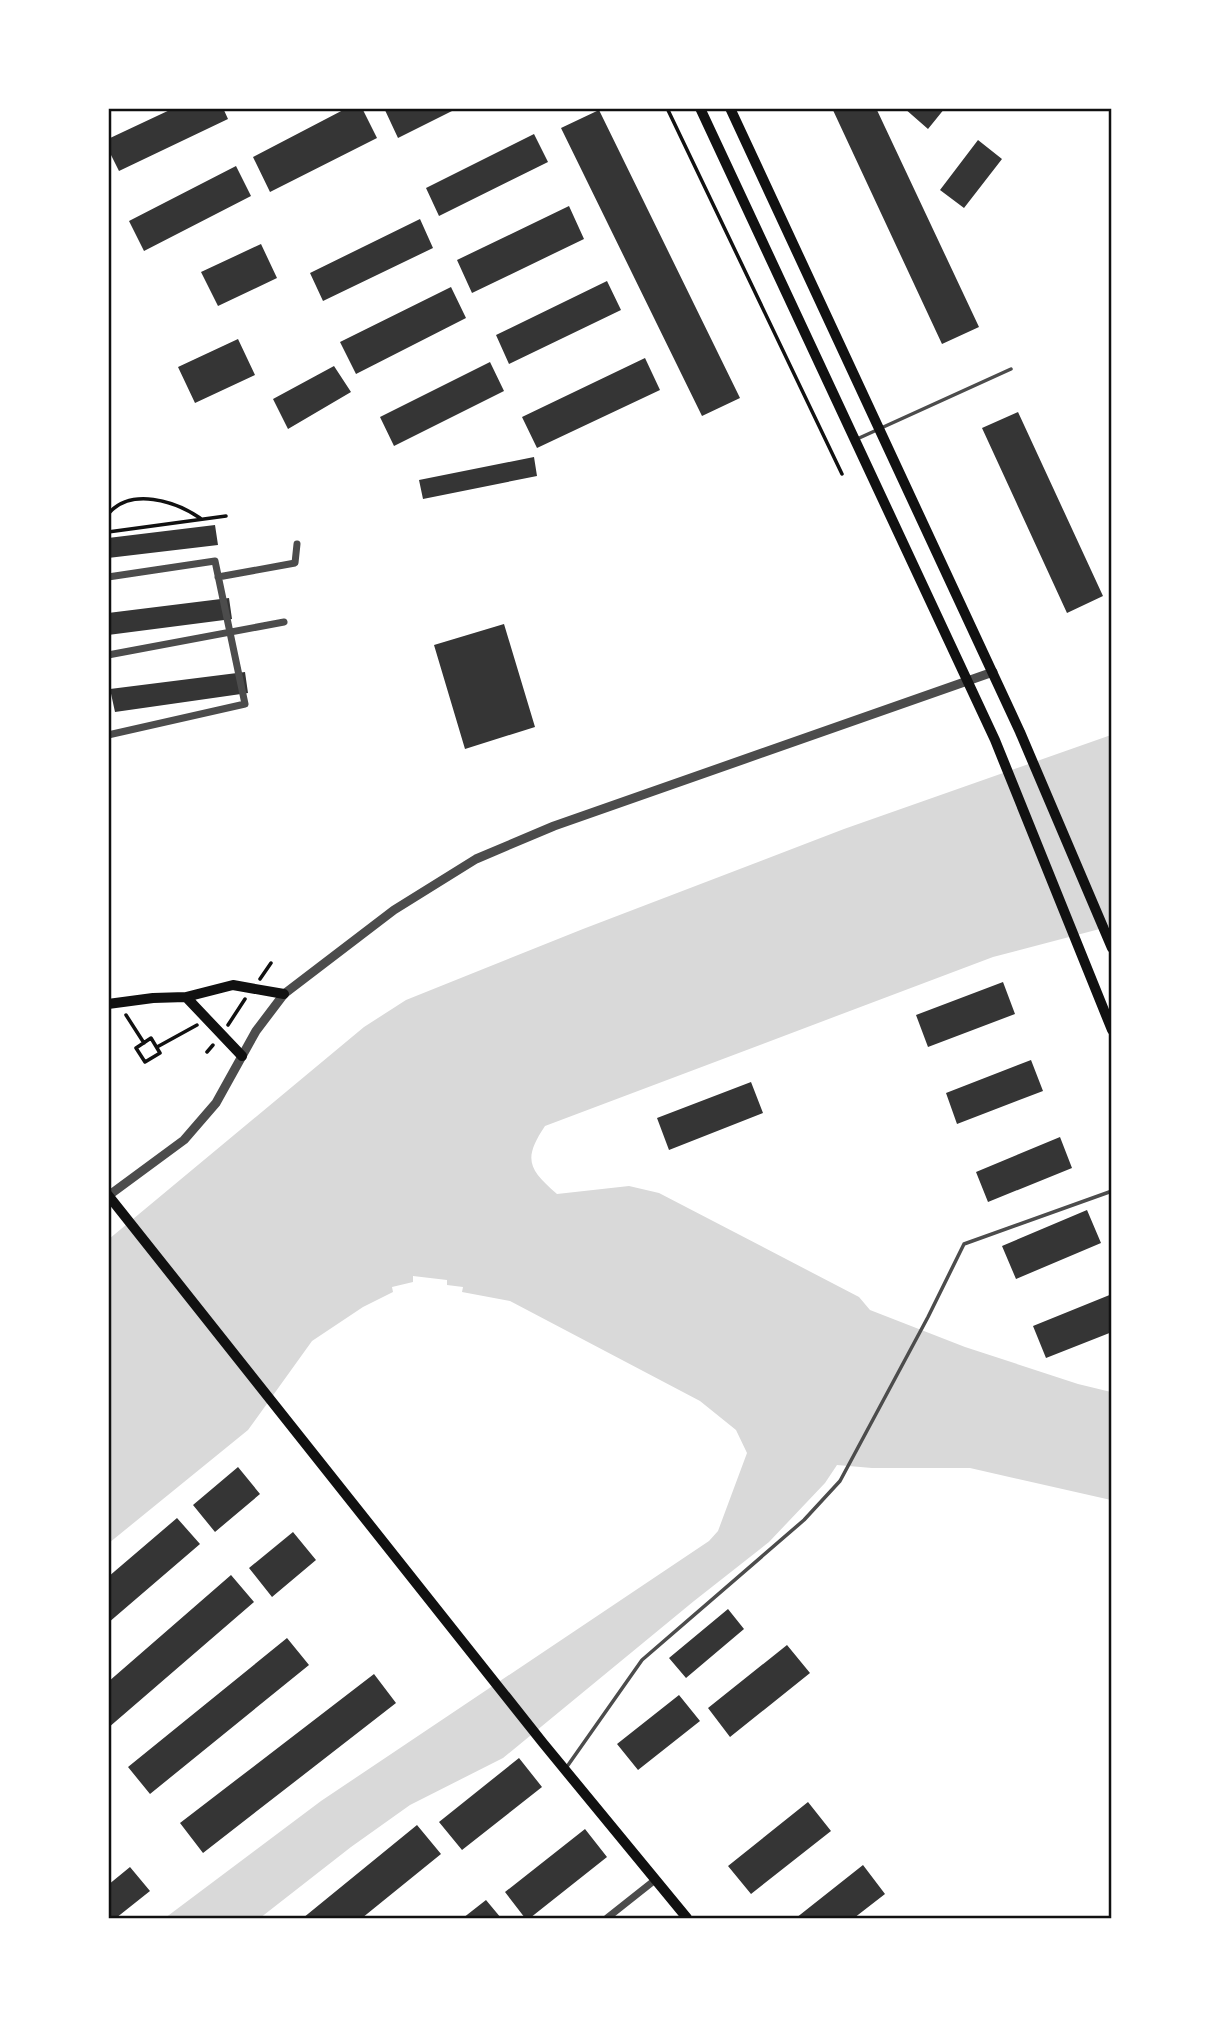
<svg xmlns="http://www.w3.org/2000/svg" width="1220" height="2027" font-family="'Source Serif 4',serif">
	<rect width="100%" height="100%" fill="#fff"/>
	<path fill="#d9d9d9" d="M 1111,735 L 1111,926 L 993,957 L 545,1126 C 523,1159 528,1169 557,1194 L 629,1186 L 659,1193 L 859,1297 L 870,1310 L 965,1347 L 1078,1384 L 1111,1392 L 1111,1500 L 970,1468 L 872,1468 L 837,1465 L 825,1483 L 769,1542 L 694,1601 L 503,1758 L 410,1805 L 351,1847 L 260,1918 L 165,1918 L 321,1801 L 709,1541 L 718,1531 L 747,1453 L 736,1430 L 700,1401 L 510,1301 L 462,1292 L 463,1287 L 447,1285 L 447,1280 L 413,1276 L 413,1282 L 392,1287 L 393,1292 L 363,1307 L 312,1341 L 248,1430 L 109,1543 L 109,1239 L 364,1027 L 406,1000 L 583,929 L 844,829 Z"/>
	<path fill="#353535" d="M 174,108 L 223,108 L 228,119 L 119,171 L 108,149 L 108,139 Z
		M 347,108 L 362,108 L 377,138 L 270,192 L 253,157 Z
		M 384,108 L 458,108 L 398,138 Z
		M 832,108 L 876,108 L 979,327 L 942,344 Z
		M 904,108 L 945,108 L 928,129 Z
		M 599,110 L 740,398 L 702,416 L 561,128 Z
		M 534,134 L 548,162 L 439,216 L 426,188 Z
		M 978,140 L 1002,159 L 964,208 L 940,190 Z
		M 236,166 L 251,196 L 144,251 L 129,221 Z
		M 569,206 L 584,239 L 472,293 L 457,260 Z
		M 420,219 L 433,248 L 323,301 L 310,273 Z
		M 261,244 L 277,278 L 218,306 L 201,272 Z
		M 607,281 L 621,310 L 509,364 L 496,335 Z
		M 451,287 L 466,318 L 356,374 L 340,342 Z
		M 238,339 L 255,375 L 195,403 L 178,367 Z
		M 645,358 L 660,390 L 537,448 L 522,417 Z
		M 490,362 L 504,391 L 394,446 L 380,417 Z
		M 334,366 L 351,392 L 288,429 L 273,399 Z
		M 1018,412 L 1103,596 L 1067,613 L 982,428 Z
		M 534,457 L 537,476 L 423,499 L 419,480 Z
		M 215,525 L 218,545 L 108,558 L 108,538 Z
		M 229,598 L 232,619 L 108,635 L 108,613 Z
		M 504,624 L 535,727 L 465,749 L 434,645 Z
		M 245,672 L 248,693 L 115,712 L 110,689 Z
		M 1003,982 L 1015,1014 L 928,1047 L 916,1015 Z
		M 1031,1060 L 1043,1091 L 957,1124 L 946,1093 Z
		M 751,1082 L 763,1113 L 669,1150 L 657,1118 Z
		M 1060,1137 L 1072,1168 L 988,1202 L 976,1172 Z
		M 1087,1210 L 1101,1243 L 1016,1279 L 1002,1246 Z
		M 1112,1294 L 1112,1332 L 1046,1358 L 1033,1326 Z
		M 238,1467 L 260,1494 L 215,1532 L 193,1505 Z
		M 177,1518 L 200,1544 L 108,1623 L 108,1577 Z
		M 293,1532 L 316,1560 L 272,1597 L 249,1568 Z
		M 231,1575 L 254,1602 L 108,1728 L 108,1682 Z
		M 728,1609 L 744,1629 L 686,1678 L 669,1658 Z
		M 287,1638 L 309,1665 L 150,1794 L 128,1767 Z
		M 787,1645 L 810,1673 L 730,1737 L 708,1708 Z
		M 374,1674 L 396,1703 L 203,1853 L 180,1823 Z
		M 679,1695 L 700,1721 L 638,1770 L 617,1744 Z
		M 519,1758 L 542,1787 L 462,1850 L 439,1822 Z
		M 808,1802 L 831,1831 L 751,1894 L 728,1866 Z
		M 417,1825 L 441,1854 L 362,1918 L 303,1918 Z
		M 585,1829 L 607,1857 L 530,1918 L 525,1918 L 505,1892 Z
		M 863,1865 L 885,1894 L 854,1918 L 796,1918 Z
		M 130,1867 L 150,1891 L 116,1918 L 108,1918 L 108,1885 Z
		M 486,1900 L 501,1918 L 463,1918 Z"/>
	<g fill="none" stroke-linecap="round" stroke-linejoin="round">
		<path stroke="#111" stroke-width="3.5" d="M 667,108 L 842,474
			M 108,514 C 131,487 175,501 200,518
			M 108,532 L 226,516
			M 260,979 L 271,963
			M 126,1015 L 144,1043
			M 228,1025 L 245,999
			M 151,1038 L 160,1053 L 145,1062 L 136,1048 Z
			M 157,1047 L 197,1025
			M 207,1052 L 213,1045"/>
		<path stroke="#4c4c4c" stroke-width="3.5" d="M 857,439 L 1011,369
			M 566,1768 L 642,1660 L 804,1520 L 840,1481 L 928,1317 L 964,1244 L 1112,1191"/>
		<path stroke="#4c4c4c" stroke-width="7" d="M 108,577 L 215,561 L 245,704 L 108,735
			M 218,577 L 295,563 L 297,544
			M 108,655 L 284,622
			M 607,1918 L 655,1880"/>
		<path stroke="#4c4c4c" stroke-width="9" d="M 108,1196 L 184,1140 L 216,1103 L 256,1031 L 284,994 L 394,910 L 476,859 L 554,826 L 993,672"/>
		<path stroke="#111" stroke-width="10" d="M 186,997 L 233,985 L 284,994
			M 108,1004 L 153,998 L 186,997 L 242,1056
			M 108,1195 L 543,1743 L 687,1918"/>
		<path stroke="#111" stroke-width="10" d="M 700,108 L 995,740 L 1112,1030
			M 730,108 L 1020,732 L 1112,948"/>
	</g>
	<rect width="1220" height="2027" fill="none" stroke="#ffffff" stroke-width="220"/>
	<rect x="110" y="110" width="1000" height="1807" fill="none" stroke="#111" stroke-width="2.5"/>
</svg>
